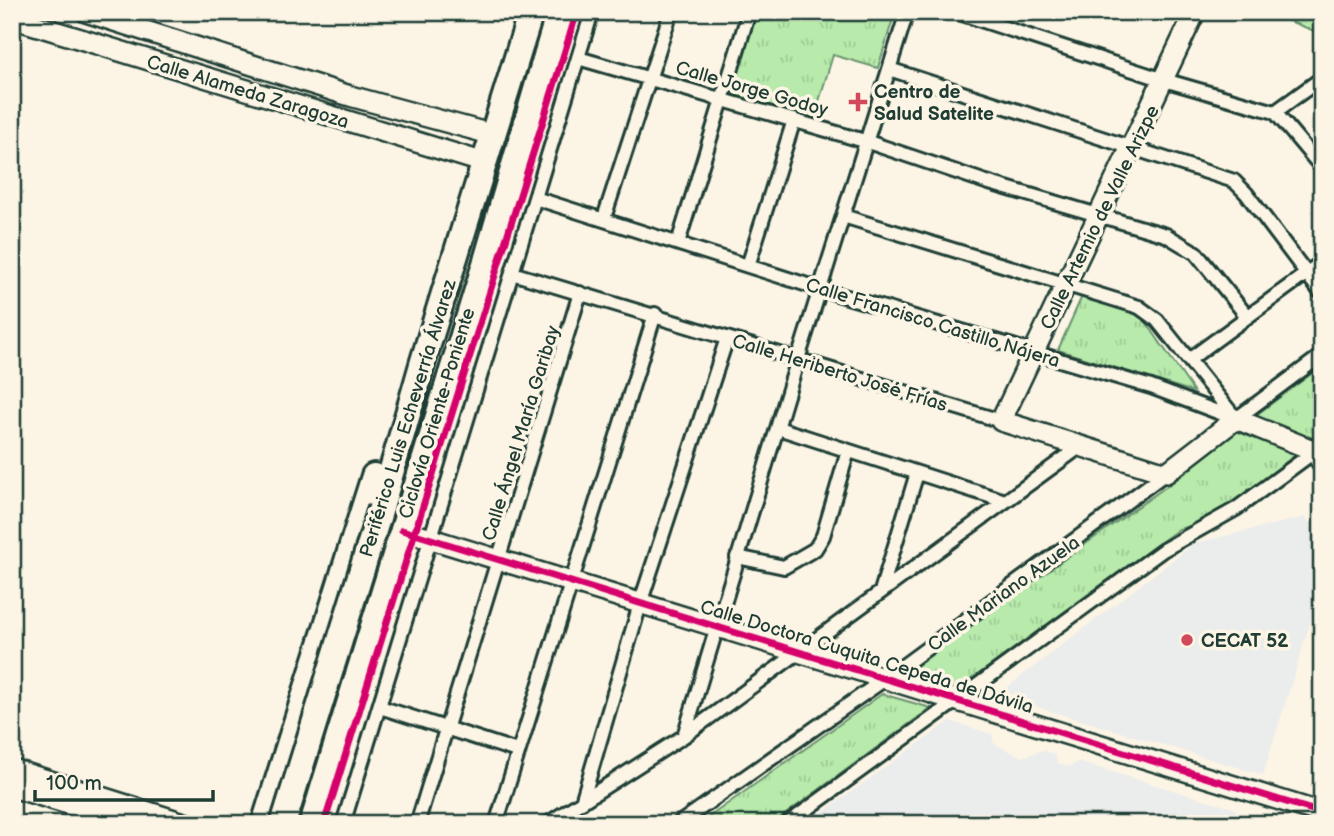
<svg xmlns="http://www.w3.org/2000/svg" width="1334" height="836" font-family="'Balsamiq Sans',sans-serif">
	<defs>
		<pattern id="grass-tufts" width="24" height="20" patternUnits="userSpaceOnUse" patternTransform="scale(1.75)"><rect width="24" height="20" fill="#b7eaab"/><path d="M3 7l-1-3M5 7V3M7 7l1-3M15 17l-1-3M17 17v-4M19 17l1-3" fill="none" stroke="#9dca94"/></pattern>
	</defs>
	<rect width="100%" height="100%" fill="#fcf5e5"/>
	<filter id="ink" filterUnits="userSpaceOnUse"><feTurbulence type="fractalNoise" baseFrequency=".0143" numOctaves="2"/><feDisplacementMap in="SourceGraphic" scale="14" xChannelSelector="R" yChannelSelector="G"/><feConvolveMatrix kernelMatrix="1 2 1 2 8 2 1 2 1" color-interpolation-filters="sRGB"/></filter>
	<g filter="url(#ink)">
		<path fill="#ebecec" d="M 1306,517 L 1322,549 L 1322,585 L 1263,775 L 997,695 L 1195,543 Z
			M 950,721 L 992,734 L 994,744 L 1022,757 L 1043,750 L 1055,755 L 1058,763 L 1069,767 L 1078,762 L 1233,808 L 1253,824 L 806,824 Z"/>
		<path fill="url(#grass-tufts)" stroke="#6b9470" stroke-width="2" d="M 757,12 L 895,12 L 878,68 L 833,55 L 813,121 L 732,96 Z
			M 1266,12 L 1322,12 L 1322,34 Z
			M 1082,296 L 1142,316 L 1194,392 L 1058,350 Z
			M 1322,366 L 1322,438 L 1316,442 L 1252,418 Z
			M 1235,428 L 1298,453 L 1209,521 L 1179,529 L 958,689 L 918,678 L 914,672 L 916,665 L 1192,468 L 1197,455 Z
			M 882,694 L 931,708 L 772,824 L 699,824 Z"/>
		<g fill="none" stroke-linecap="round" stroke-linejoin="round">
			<defs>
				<path id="street" d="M 956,12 L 1164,80 L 1275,112 L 1322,168
					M 578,58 L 868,142 L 986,182 L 1166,235 L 1196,253 L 1246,315
					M 889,69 L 1234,181 L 1246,193 L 1322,294
					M 1275,112 L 1322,78
					M 535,198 L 820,289 L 1151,387 L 1236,419
					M 843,216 L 1139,307 L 1157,320 L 1236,419
					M 604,218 L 671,12
					M 678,243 L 749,12
					M 748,266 L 794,120
					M 512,273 L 1001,421
					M 1190,359 L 1322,262
					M 1236,419 L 1322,355
					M 778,428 L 1005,501
					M 737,557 L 784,567 L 815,549 L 823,536 L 848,451
					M 882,588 L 917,473
					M 380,707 L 517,751
					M 684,736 L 798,359 L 907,12
					M 582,802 L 640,604 L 727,338
					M 343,824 L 592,12
					M 417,824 L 580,293
					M 496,824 L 655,314
					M 547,824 L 684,736 L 1081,446
					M 678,824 L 885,679 L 1166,473
					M 787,824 L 1163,550 L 1236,509 L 1318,449"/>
				<path id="secondary" d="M 86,12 L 350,96 L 494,135
					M 1195,12 L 1001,421 L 1166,473 L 1236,419 L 1315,451 L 1322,463
					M 12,18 L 485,163
					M 402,530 L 1322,813
					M 12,769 L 187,824
					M 12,787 L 133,824"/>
				<path id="highway" d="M 381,508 L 423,361 L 531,12
					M 264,824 L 374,476
					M 312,824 L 485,264 L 559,12"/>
			</defs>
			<use href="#street" stroke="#1f3d34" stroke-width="18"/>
			<use href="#secondary" stroke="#1f3d34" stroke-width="24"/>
			<use href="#highway" stroke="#1f3d34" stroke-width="30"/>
			<use href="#street" stroke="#fcf5e5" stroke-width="12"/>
			<use href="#secondary" stroke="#fcf5e5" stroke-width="19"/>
			<use href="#highway" stroke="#fcf5e5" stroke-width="24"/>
			<defs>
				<path id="highway-bridge" d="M 283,824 L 381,508"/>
			</defs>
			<use href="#highway-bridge" stroke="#1f3d34" stroke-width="30" stroke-linecap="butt"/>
			<use href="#highway-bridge" stroke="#fcf5e5" stroke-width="24"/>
			<defs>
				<path id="cycleway" d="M 402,530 L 1322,813
					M 324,824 L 577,12"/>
			</defs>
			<use href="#cycleway" stroke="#fcf5e5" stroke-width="11"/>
			<use href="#cycleway" stroke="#d6006c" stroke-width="7"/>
		</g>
	</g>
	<g fill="#d1495b" stroke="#fcf5e5" stroke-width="2.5">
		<path d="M854.5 91.5h7v7h7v7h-7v7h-7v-7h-7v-7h7z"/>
		<circle cx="1187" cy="640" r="7"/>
	</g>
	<g text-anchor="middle" stroke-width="7" stroke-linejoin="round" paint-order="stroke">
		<g font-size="19" fill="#1f3d34" stroke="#fcf5e5">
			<text transform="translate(752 88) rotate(16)" y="7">Calle Jorge Godoy</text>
			<text transform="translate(248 91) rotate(17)" y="7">Calle Alameda Zaragoza</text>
			<text transform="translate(1099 217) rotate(-64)" y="7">Calle Artemio de Valle Arizpe</text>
			<text transform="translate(933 322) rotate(17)" y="7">Calle Francisco Castillo Nájera</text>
			<text transform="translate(840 372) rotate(17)" y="7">Calle Heriberto José Frías</text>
			<text transform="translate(436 413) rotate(-73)" y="7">Ciclovía Oriente-Poniente</text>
			<text transform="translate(407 418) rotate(-73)" y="7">Periférico Luis Echeverría Álvarez</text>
			<text transform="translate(520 433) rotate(-73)" y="7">Calle Ángel María Garibay</text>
			<text transform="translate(1003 593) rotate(-36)" y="7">Calle Mariano Azuela</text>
			<text transform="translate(867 656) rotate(17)" y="7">Calle Doctora Cuquita Cepeda de Dávila</text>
		</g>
		<g font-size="19" font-weight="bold" fill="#1f3d34" stroke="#fcf5e5" text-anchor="start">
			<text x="874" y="98">Centro de<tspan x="874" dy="22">Salud Satelite</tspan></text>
			<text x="1201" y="647">CECAT 52</text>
		</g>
	</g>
	<rect width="1334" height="836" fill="none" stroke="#fcf5e5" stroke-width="42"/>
	<rect x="21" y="21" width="1292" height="794" fill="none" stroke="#1f3d34" stroke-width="2.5" filter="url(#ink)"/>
	<path d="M35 790v10h178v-10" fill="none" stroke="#1f3d34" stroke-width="3.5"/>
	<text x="46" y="790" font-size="21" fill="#1f3d34" stroke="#fcf5e5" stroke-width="5" paint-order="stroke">100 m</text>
</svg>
